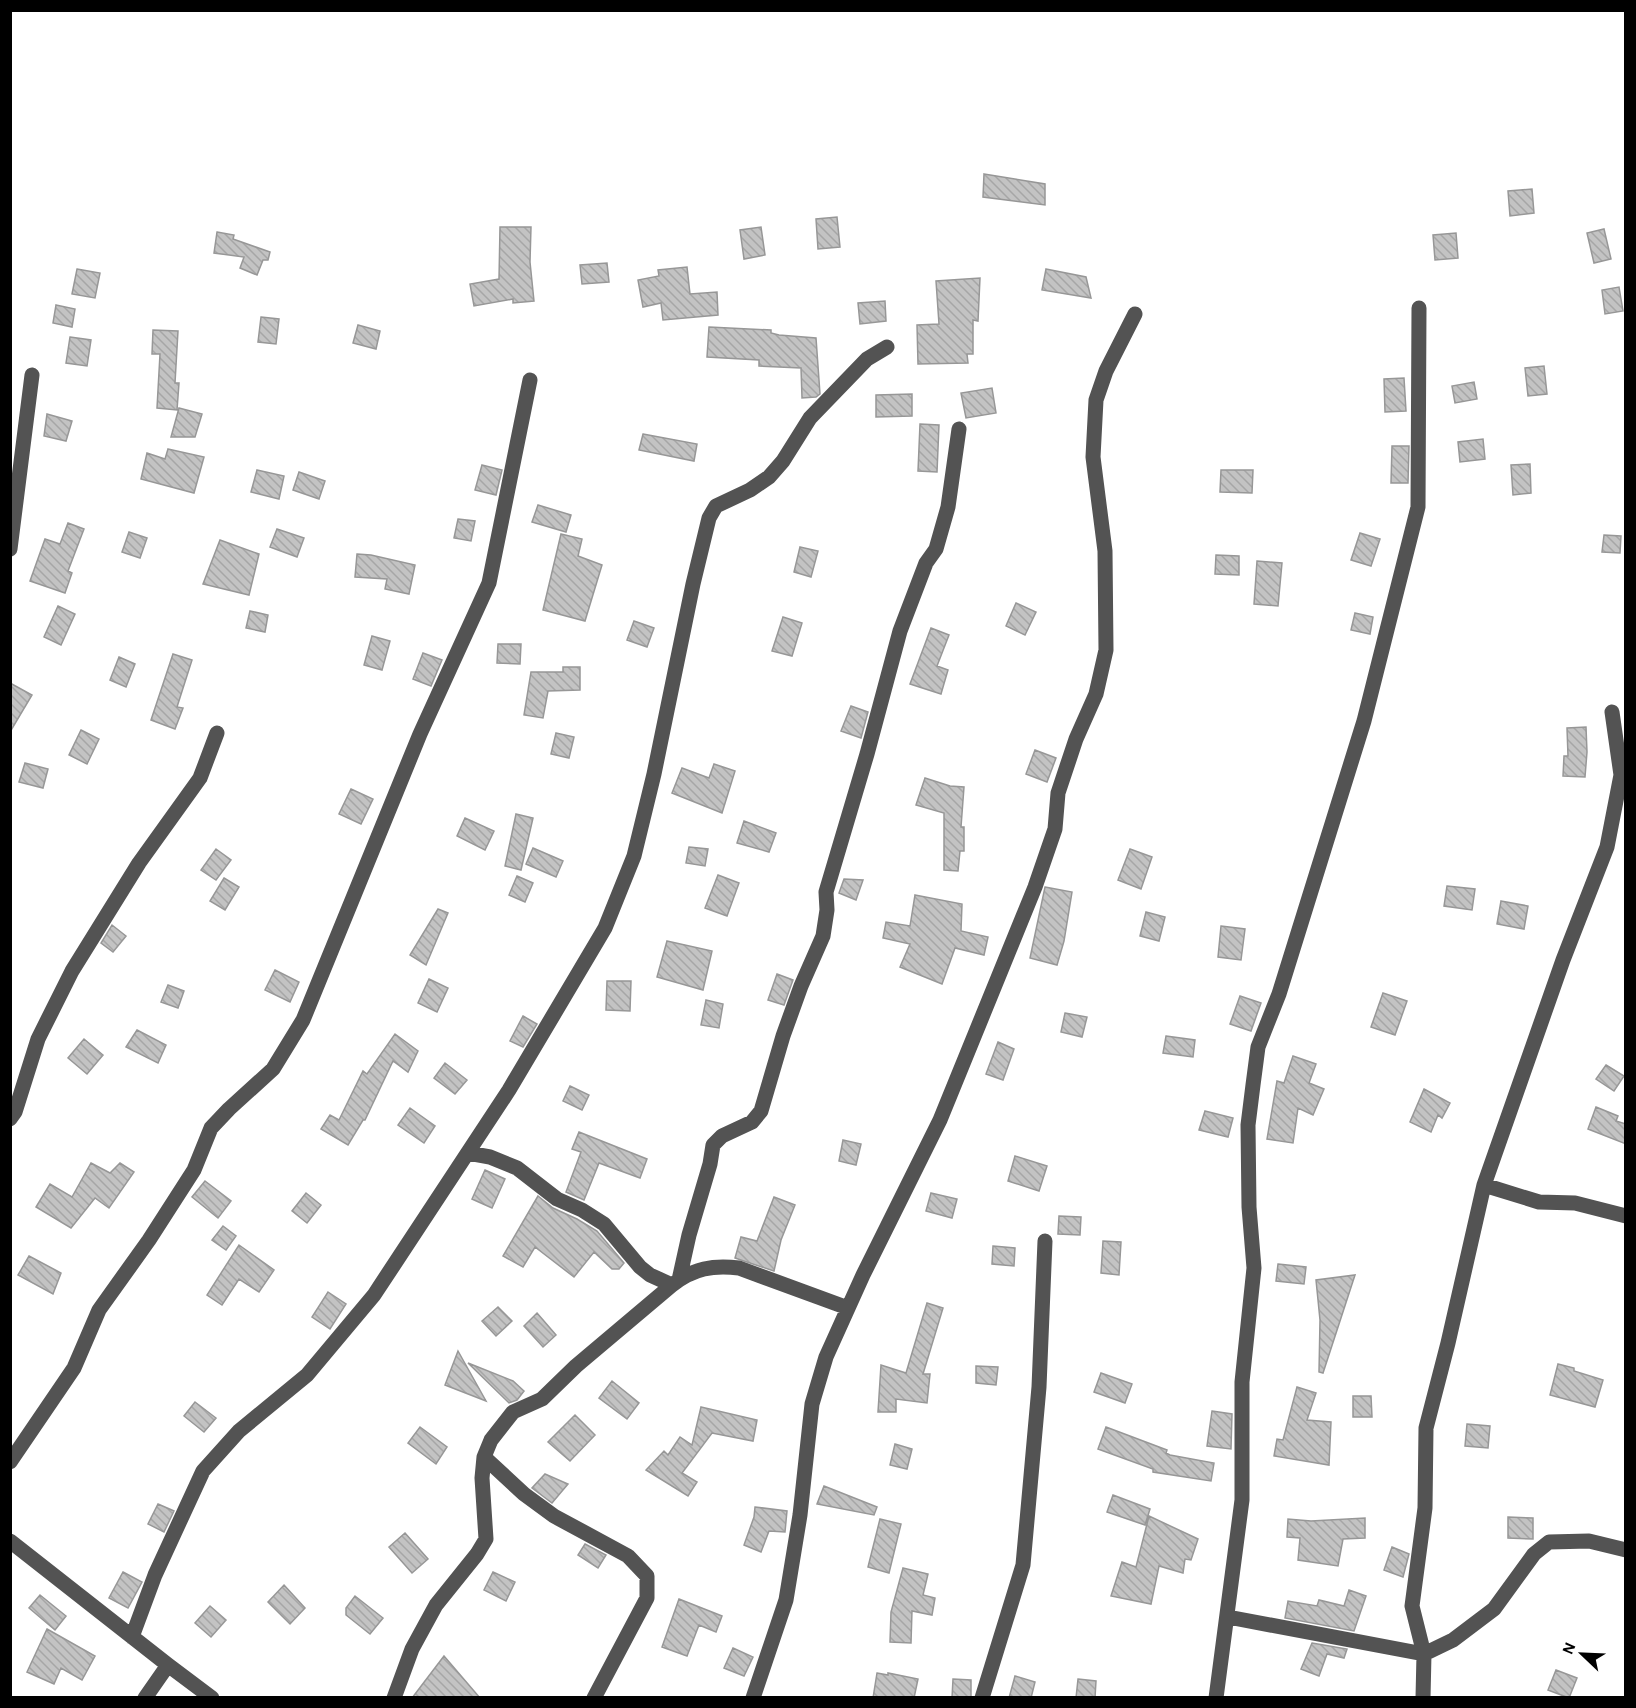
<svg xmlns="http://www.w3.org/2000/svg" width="1636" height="1708" font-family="'Alegreya Sans',sans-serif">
	<defs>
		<pattern id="building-back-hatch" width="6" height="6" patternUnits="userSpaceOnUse" patternTransform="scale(1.5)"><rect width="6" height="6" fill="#c3c3c3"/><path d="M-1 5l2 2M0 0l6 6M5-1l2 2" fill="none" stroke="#a6a6a6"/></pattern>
	</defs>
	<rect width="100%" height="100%" fill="#fff"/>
	<path fill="url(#building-back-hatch)" stroke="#979797" stroke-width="1.5" d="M 984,174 L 1045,184 L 1045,205 L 983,197 Z
		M 1532,189 L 1534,213 L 1510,216 L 1508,191 Z
		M 837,217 L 840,247 L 818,249 L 816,219 Z
		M 500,227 L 531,227 L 530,262 L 534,301 L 513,303 L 513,299 L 474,306 L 470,284 L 499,279 Z
		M 761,227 L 765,255 L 744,259 L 740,230 Z
		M 1604,229 L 1611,259 L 1594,263 L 1587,233 Z
		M 217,232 L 234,235 L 233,239 L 270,252 L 268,260 L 263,260 L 257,275 L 240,268 L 244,257 L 214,253 Z
		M 1456,233 L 1458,258 L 1435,260 L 1433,235 Z
		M 607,263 L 609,282 L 582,284 L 580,265 Z
		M 687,267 L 690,294 L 717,292 L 718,315 L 663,320 L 661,303 L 643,307 L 638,280 L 659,276 L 658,270 Z
		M 77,269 L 100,273 L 95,298 L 72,294 Z
		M 1046,269 L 1086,277 L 1091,298 L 1042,290 Z
		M 980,278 L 978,321 L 973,320 L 973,354 L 967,354 L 968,363 L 918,364 L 917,325 L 939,324 L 936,281 Z
		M 1619,287 L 1623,311 L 1605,314 L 1602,290 Z
		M 885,301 L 886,321 L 860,324 L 858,303 Z
		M 56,305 L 75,309 L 72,327 L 53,323 Z
		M 261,317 L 279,319 L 276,344 L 258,342 Z
		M 358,325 L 380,331 L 376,349 L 353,343 Z
		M 709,327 L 771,330 L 771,333 L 779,335 L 816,338 L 820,394 L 816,397 L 802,398 L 801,368 L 759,366 L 759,360 L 707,357 Z
		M 153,330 L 178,331 L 175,383 L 179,383 L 177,410 L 157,408 L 160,354 L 152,354 Z
		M 70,337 L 91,340 L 87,366 L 66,363 Z
		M 1544,366 L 1547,394 L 1528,396 L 1525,368 Z
		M 1404,378 L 1406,411 L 1385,412 L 1384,379 Z
		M 1474,382 L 1477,399 L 1455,403 L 1452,386 Z
		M 992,388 L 996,413 L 966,418 L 961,393 Z
		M 912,394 L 912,416 L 876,417 L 876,395 Z
		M 179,408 L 202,414 L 195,437 L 171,437 Z
		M 47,414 L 72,421 L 66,441 L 44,436 Z
		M 920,424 L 939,425 L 937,472 L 918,471 Z
		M 643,434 L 697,444 L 694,461 L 639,450 Z
		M 1483,439 L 1485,459 L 1460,462 L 1458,442 Z
		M 1392,446 L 1409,446 L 1408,483 L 1391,483 Z
		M 168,449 L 204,457 L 194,493 L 141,479 L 147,453 L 165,459 Z
		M 1530,464 L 1531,493 L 1513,495 L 1511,465 Z
		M 482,465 L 502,470 L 496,495 L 475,490 Z
		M 257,470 L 284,476 L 279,499 L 251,492 Z
		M 1221,470 L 1253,470 L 1252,493 L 1220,492 Z
		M 299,472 L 325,481 L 319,499 L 293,490 Z
		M 538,505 L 571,515 L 566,532 L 532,522 Z
		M 458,519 L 475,521 L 471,541 L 454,538 Z
		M 68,523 L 84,529 L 68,571 L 72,573 L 65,593 L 30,581 L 45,539 L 60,544 Z
		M 277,529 L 304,538 L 297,557 L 270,547 Z
		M 129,532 L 147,538 L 140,558 L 122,552 Z
		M 1360,533 L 1380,539 L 1371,566 L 1351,560 Z
		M 561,534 L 582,539 L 578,556 L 602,565 L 585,621 L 543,610 Z
		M 1604,535 L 1621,536 L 1620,553 L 1602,552 Z
		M 220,540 L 259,554 L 249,595 L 203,584 Z
		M 800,547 L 818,551 L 811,577 L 794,572 Z
		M 357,554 L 371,555 L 415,565 L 409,594 L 385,589 L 387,579 L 355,577 Z
		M 1216,555 L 1239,556 L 1239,575 L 1215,574 Z
		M 1257,561 L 1282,563 L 1278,606 L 1254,604 Z
		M 1016,603 L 1036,612 L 1025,635 L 1006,626 Z
		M 58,606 L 75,614 L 61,645 L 44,637 Z
		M 250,611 L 268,615 L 265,632 L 246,628 Z
		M 1355,613 L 1373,617 L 1370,634 L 1351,630 Z
		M 783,617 L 802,623 L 792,656 L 772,651 Z
		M 634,621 L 654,628 L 647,647 L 627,640 Z
		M 931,628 L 949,635 L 937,666 L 948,670 L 941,694 L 910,684 Z
		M 372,636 L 390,641 L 382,670 L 364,665 Z
		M 498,644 L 521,644 L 520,664 L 497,663 Z
		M 423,653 L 442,660 L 431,686 L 413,679 Z
		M 173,654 L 192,660 L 177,707 L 183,708 L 175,729 L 151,720 Z
		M 119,657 L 135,664 L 126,687 L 110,680 Z
		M 563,667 L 580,667 L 580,690 L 548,691 L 543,718 L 524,715 L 531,672 L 563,672 Z
		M 10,683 L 32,695 L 10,732 Z
		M 851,706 L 868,712 L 861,738 L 841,731 Z
		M 1586,727 L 1587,752 L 1585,777 L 1563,776 L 1564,756 L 1568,756 L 1567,728 Z
		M 81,730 L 99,739 L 87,764 L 69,755 Z
		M 556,733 L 574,737 L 569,758 L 551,754 Z
		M 1035,750 L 1056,758 L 1047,782 L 1026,774 Z
		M 25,763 L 48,769 L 43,788 L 19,782 Z
		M 714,764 L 735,771 L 722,813 L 672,793 L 682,768 L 709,778 Z
		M 925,778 L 950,786 L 964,787 L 961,827 L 964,827 L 964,851 L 960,851 L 958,871 L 944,870 L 944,813 L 916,805 Z
		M 351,789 L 373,799 L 361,824 L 339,814 Z
		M 516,814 L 533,818 L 521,870 L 505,866 Z
		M 465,818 L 494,831 L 485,850 L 457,836 Z
		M 744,821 L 776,833 L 769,852 L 737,843 Z
		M 689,847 L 708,849 L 705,866 L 686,863 Z
		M 533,848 L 563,861 L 556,877 L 526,864 Z
		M 216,849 L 231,860 L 216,880 L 201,870 Z
		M 1130,849 L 1152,857 L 1141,889 L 1118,880 Z
		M 718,875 L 739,883 L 727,916 L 705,908 Z
		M 517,876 L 533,883 L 525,902 L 509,895 Z
		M 224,878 L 239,887 L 225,910 L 210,901 Z
		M 844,879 L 863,880 L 856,900 L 839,893 Z
		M 1447,886 L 1475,889 L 1472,910 L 1444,906 Z
		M 1045,887 L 1072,892 L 1064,941 L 1057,965 L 1030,958 Z
		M 915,895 L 962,904 L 961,931 L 988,937 L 984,955 L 955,948 L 942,984 L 900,967 L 910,944 L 883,938 L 886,922 L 910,926 Z
		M 1501,901 L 1528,906 L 1524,929 L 1497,924 Z
		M 438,909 L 448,913 L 426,965 L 410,955 Z
		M 1146,912 L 1165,917 L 1159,941 L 1140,936 Z
		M 112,925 L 126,936 L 113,952 L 101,943 Z
		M 1221,926 L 1245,929 L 1241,960 L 1218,957 Z
		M 667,941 L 712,951 L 703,990 L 657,977 Z
		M 275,970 L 299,982 L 290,1002 L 265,990 Z
		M 777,974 L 793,980 L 784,1005 L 768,1000 Z
		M 429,979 L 448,988 L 437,1012 L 418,1003 Z
		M 607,981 L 631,981 L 630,1011 L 606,1010 Z
		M 168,985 L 184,991 L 178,1008 L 161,1002 Z
		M 1383,993 L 1407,1001 L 1395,1035 L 1371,1027 Z
		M 1240,996 L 1261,1003 L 1251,1031 L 1230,1024 Z
		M 706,1000 L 723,1004 L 719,1028 L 701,1025 Z
		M 1065,1013 L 1087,1017 L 1082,1037 L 1061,1032 Z
		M 523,1016 L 537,1024 L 523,1047 L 510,1041 Z
		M 137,1030 L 166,1045 L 158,1063 L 126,1047 Z
		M 395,1034 L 418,1051 L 408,1072 L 393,1061 L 365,1120 L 363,1120 L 348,1145 L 321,1129 L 330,1115 L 339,1120 L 363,1071 L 367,1074 Z
		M 1166,1036 L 1195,1040 L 1193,1057 L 1163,1053 Z
		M 84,1039 L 103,1055 L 87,1074 L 68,1058 Z
		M 998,1042 L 1014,1049 L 1003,1080 L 986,1074 Z
		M 1293,1056 L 1316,1064 L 1309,1083 L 1324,1089 L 1313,1115 L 1298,1108 L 1293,1143 L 1267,1139 L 1277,1081 L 1284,1083 Z
		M 445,1063 L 467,1080 L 455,1094 L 434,1078 Z
		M 1606,1065 L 1624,1076 L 1614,1091 L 1596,1079 Z
		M 570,1086 L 589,1095 L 582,1110 L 563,1101 Z
		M 1424,1089 L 1450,1103 L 1442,1118 L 1438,1115 L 1431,1132 L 1410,1122 Z
		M 1596,1107 L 1618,1116 L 1616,1121 L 1626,1124 L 1626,1144 L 1588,1129 Z
		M 410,1108 L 435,1126 L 424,1143 L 398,1125 Z
		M 1205,1111 L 1233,1118 L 1228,1137 L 1199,1130 Z
		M 579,1132 L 647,1159 L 640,1178 L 599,1163 L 584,1200 L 566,1192 L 581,1152 L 572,1149 Z
		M 843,1140 L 861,1144 L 856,1165 L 839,1161 Z
		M 1015,1156 L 1047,1166 L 1039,1191 L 1008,1181 Z
		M 91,1163 L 110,1173 L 120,1163 L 134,1172 L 109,1208 L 95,1198 L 71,1228 L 36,1207 L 50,1184 L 72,1197 Z
		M 485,1170 L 505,1179 L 492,1208 L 472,1199 Z
		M 205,1181 L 231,1201 L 218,1218 L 192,1197 Z
		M 306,1193 L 321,1205 L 307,1223 L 292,1211 Z
		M 931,1193 L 957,1199 L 952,1218 L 926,1211 Z
		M 538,1196 L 553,1208 L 577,1219 L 597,1231 L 624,1263 L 619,1269 L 612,1269 L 594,1252 L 574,1277 L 535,1247 L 523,1267 L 503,1256 Z
		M 774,1197 L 795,1205 L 781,1240 L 774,1271 L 735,1258 L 741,1237 L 757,1241 Z
		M 1059,1216 L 1081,1217 L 1080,1235 L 1058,1234 Z
		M 223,1226 L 236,1236 L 226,1250 L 212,1240 Z
		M 1103,1241 L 1121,1242 L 1119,1275 L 1101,1273 Z
		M 239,1245 L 274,1270 L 259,1292 L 239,1279 L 222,1305 L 207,1295 Z
		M 993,1246 L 1015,1248 L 1014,1266 L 992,1264 Z
		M 29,1256 L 61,1273 L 53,1294 L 18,1275 Z
		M 1278,1264 L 1306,1267 L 1304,1284 L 1276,1281 Z
		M 1355,1275 L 1323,1373 L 1319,1372 L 1320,1320 L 1316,1280 Z
		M 328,1292 L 346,1304 L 330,1329 L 312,1317 Z
		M 927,1303 L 943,1308 L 923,1374 L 930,1374 L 927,1403 L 896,1399 L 896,1412 L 878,1412 L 881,1365 L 906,1373 Z
		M 498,1307 L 512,1321 L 496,1336 L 482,1321 Z
		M 537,1313 L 556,1335 L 543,1347 L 524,1326 Z
		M 458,1351 L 486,1401 L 445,1385 Z
		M 468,1363 L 513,1381 L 524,1391 L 517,1400 L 509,1403 Z
		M 1558,1364 L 1574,1368 L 1574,1371 L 1603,1380 L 1595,1407 L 1550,1395 Z
		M 976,1366 L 998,1367 L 996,1385 L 976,1383 Z
		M 1101,1373 L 1132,1384 L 1125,1403 L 1094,1392 Z
		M 612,1381 L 639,1403 L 627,1419 L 599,1398 Z
		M 1297,1387 L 1316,1393 L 1307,1420 L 1331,1422 L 1329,1465 L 1274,1456 L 1277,1439 L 1283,1440 Z
		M 1353,1396 L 1371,1396 L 1372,1417 L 1353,1417 Z
		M 195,1402 L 216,1418 L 204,1432 L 184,1416 Z
		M 701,1407 L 757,1420 L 753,1441 L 712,1433 L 682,1473 L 697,1482 L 688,1496 L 646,1470 L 664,1451 L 668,1455 L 680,1437 L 692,1445 Z
		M 1212,1411 L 1232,1414 L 1231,1449 L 1207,1446 Z
		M 575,1415 L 595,1435 L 570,1461 L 548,1442 Z
		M 1467,1424 L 1490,1426 L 1488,1448 L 1465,1446 Z
		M 420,1427 L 447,1447 L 436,1464 L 408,1443 Z
		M 1106,1427 L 1167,1450 L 1166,1453 L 1170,1455 L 1214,1463 L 1211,1481 L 1153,1472 L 1153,1469 L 1098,1449 Z
		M 895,1444 L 912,1449 L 907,1469 L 890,1465 Z
		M 545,1474 L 568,1484 L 552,1503 L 532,1488 Z
		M 824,1486 L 877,1507 L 874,1515 L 817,1504 Z
		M 1113,1495 L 1150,1509 L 1145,1525 L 1107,1512 Z
		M 158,1504 L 174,1511 L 164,1532 L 148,1524 Z
		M 755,1507 L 787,1511 L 785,1532 L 769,1531 L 761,1552 L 744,1545 L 754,1517 Z
		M 1149,1516 L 1198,1539 L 1191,1560 L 1185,1559 L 1183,1573 L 1159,1566 L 1151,1604 L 1111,1596 L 1122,1562 L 1136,1567 Z
		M 1508,1517 L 1533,1518 L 1533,1539 L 1508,1538 Z
		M 1365,1518 L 1365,1538 L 1343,1539 L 1338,1566 L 1298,1560 L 1300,1538 L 1287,1537 L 1288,1519 L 1311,1521 Z
		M 880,1519 L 901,1524 L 889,1573 L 868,1567 Z
		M 405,1533 L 428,1559 L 412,1573 L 389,1547 Z
		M 585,1544 L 606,1555 L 598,1568 L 578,1555 Z
		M 1392,1547 L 1409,1554 L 1403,1577 L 1384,1570 Z
		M 903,1568 L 928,1574 L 923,1595 L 935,1598 L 932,1615 L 912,1611 L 911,1643 L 890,1642 L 891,1612 Z
		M 123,1572 L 142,1582 L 128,1608 L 109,1598 Z
		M 493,1572 L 515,1582 L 506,1601 L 484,1590 Z
		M 284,1585 L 305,1608 L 290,1624 L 268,1602 Z
		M 1349,1590 L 1366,1596 L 1354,1631 L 1285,1618 L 1288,1601 L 1317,1606 L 1319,1600 L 1344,1606 Z
		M 40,1595 L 66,1616 L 55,1630 L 29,1608 Z
		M 355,1596 L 383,1618 L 370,1634 L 346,1615 L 346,1608 Z
		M 679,1599 L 722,1616 L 716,1632 L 699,1625 L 687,1656 L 662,1647 Z
		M 210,1606 L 226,1620 L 211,1637 L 195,1623 Z
		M 47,1629 L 95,1656 L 82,1680 L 61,1668 L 54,1684 L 27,1672 Z
		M 1312,1643 L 1347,1649 L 1344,1658 L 1327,1654 L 1319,1676 L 1301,1669 Z
		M 733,1648 L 753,1657 L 744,1676 L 724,1668 Z
		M 444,1656 L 480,1698 L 412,1698 Z
		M 1556,1670 L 1577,1678 L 1569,1698 L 1548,1690 Z
		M 877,1673 L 888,1675 L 888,1673 L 918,1679 L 914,1698 L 873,1698 Z
		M 1015,1676 L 1035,1682 L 1031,1698 L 1009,1698 Z
		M 953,1679 L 971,1680 L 971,1698 L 952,1698 Z
		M 1078,1679 L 1096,1681 L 1095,1698 L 1076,1698 Z"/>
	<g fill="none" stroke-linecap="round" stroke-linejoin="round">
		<path stroke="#535353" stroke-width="15" d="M 10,549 L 32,375
			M 10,1119 L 15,1112 L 38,1039 L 72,971 L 139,863 L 200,778 L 217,733
			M 468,1153 L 490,1157 L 517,1168 L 557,1199 L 582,1210 L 604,1224 L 640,1267 L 650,1275 L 672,1285
			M 1484,1185 L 1539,1202 L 1575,1203 L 1626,1216
			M 679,1280 L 689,1235 L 710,1164 L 713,1145 L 722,1136 L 752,1122 L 761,1111 L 783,1036 L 801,986 L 823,936 L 827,910 L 826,892 L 867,754 L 900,631 L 926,563 L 936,549 L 948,507 L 959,429
			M 484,1457 L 524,1494 L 554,1516 L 628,1556 L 647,1576 L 647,1598 L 594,1698
			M 10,1462 L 74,1368 L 99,1310 L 149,1240 L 194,1170 L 211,1128 L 229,1109 L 273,1069 L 303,1020 L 420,734 L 489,583 L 530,380
			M 10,1541 L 168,1665 L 212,1698
			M 1228,1617 L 1424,1654 L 1453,1640 L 1494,1609 L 1534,1554 L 1549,1542 L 1589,1541 L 1626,1550
			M 132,1637 L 155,1575 L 203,1471 L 239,1431 L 307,1375 L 374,1295 L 509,1090 L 605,928 L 634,856 L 654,774 L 693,584 L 709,518 L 716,506 L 750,490 L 769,477 L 783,461 L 810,418 L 867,359 L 887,347
			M 145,1698 L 168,1665
			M 394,1698 L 412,1649 L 436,1605 L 477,1554 L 486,1539 L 482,1478 L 484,1457 L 491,1440 L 513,1412 L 542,1399 L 576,1366 L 672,1285 C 694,1268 713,1265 739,1268 L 848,1308
			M 753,1698 L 786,1600 L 800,1515 L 812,1404 L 826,1357 L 863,1275 L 940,1120 L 1035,887 L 1055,829 L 1058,793 L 1076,739 L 1096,694 L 1106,650 L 1105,551 L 1093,457 L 1096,400 L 1106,371 L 1135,314
			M 982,1698 L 1023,1565 L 1039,1387 L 1045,1241
			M 1216,1698 L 1242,1500 L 1242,1382 L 1254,1268 L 1249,1207 L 1248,1125 L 1253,1085 L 1258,1047 L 1279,994 L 1364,721 L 1418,507 L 1419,308
			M 1423,1698 L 1424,1654 L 1412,1606 L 1425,1508 L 1426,1428 L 1448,1343 L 1484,1185 L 1563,960 L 1607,847 L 1621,775 L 1612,712"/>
	</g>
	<rect width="1636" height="1708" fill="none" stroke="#000000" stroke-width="24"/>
	<g transform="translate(1582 1654) rotate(293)" stroke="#ffffff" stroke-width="4.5" paint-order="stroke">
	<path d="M0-4.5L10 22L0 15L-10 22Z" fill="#000000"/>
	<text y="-9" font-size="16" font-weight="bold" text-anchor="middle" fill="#000000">N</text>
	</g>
</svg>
